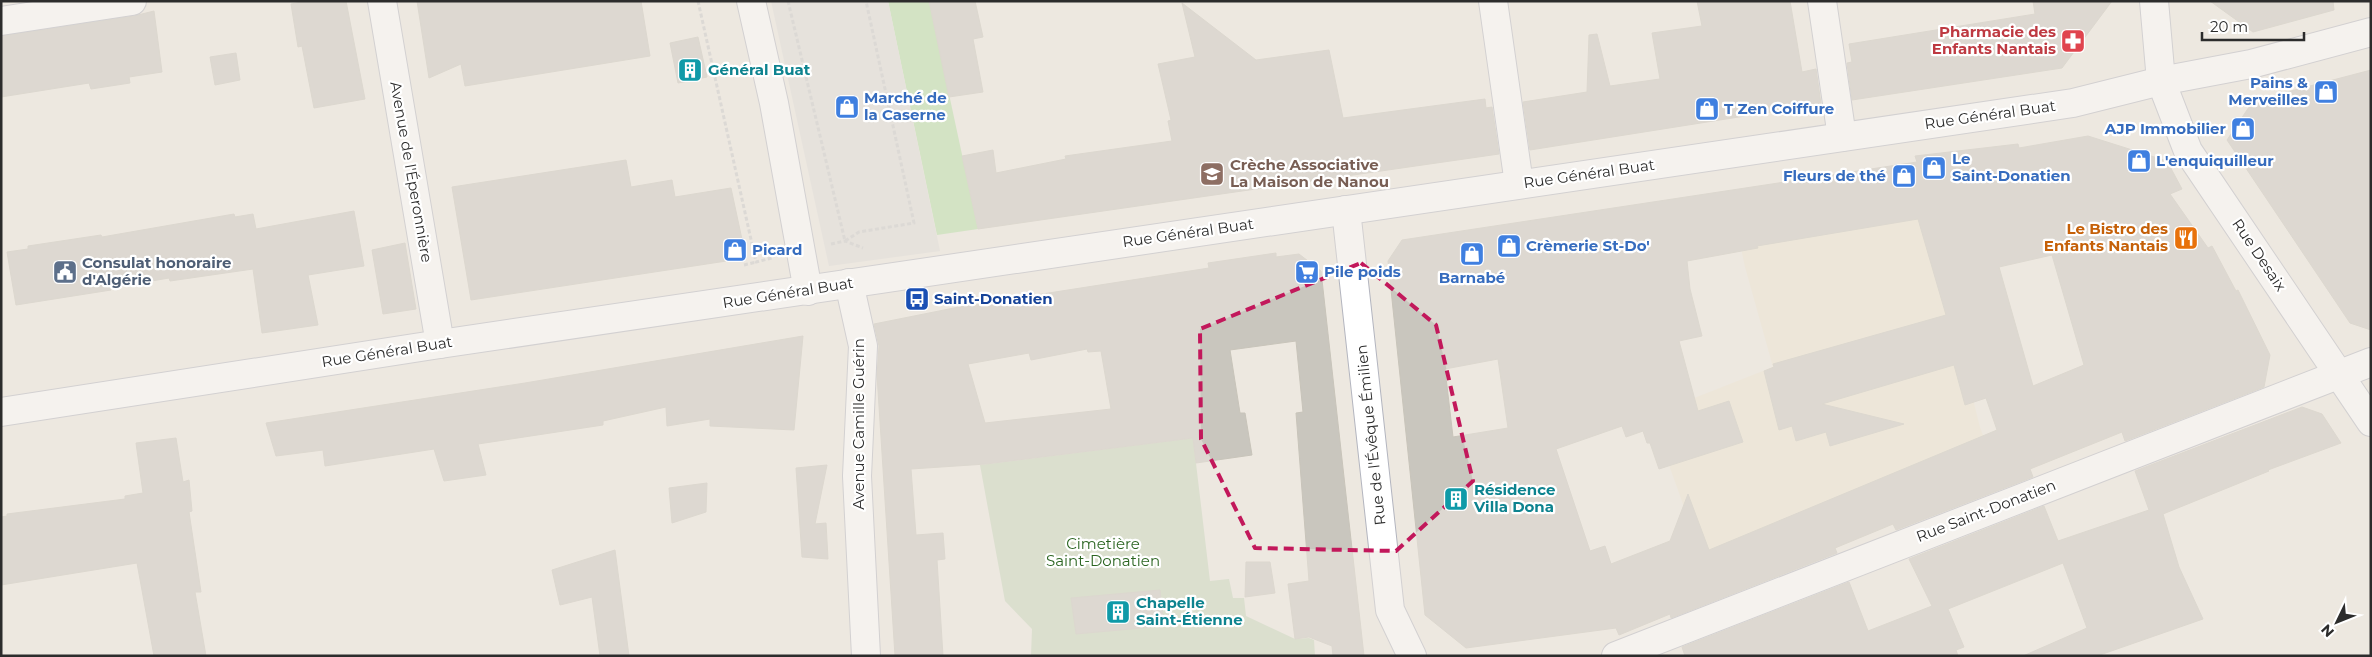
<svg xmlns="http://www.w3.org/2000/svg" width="2372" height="657" font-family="Montserrat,sans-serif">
	<rect width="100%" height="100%" fill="#ede8e0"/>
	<path fill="#ede5d1" d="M 1729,191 L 1926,211 L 1980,427 L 1999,481 L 1716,596 L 1651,415 L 1773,367 L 1745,267 Z"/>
	<path fill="#b3dea2" d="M 888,1 L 929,1 L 978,229 L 937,235 Z"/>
	<path fill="#c5d5b9" d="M 1193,438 L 1210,581 L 1229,579 L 1233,598 L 1244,598 L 1246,616 L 1295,639 L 1309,638 L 1314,640 L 1315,656 L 1031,656 L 1032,629 L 1005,601 L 980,465 Z"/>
	<path fill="#dddbd7" d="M 771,1 L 888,1 L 940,251 L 829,266 Z"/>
	<path fill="#c9c6be" stroke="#c8c4ba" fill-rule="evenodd" d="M 307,1 L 346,1 L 365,99 L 314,108 L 302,46 L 298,47 L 291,4 Z
		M 417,1 L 641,1 L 650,56 L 465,86 L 461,64 L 429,78 Z
		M 929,1 L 975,1 L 983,37 L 973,39 L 983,92 L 949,97 Z
		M 1697,1 L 1790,1 L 1802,72 L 1816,69 L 1821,104 L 1530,150 L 1523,102 L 1587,92 L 1589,35 L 1597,34 L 1610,86 L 1660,79 L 1652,33 L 1702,26 Z
		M 2033,1 L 2112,1 L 2062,68 L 1852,100 L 1847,63 L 1852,62 L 1849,44 L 2035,14 Z
		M 2210,1 L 2333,1 L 2334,10 L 2253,32 Z
		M 1182,3 L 1256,60 L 1329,50 L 1343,118 L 1485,99 L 1486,108 L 1492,107 L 1499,154 L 978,229 L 962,156 L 993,150 L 996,173 L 1066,159 L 1065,156 L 1172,141 L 1168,121 L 1171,120 L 1158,64 L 1195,57 Z
		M 154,11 L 162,72 L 129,77 L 130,83 L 91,89 L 89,83 L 1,97 L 1,36 L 134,16 Z
		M 698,37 L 707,77 L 678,83 L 670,43 Z
		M 236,53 L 240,80 L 215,85 L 210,57 Z
		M 2371,70 L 2371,330 L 2350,323 L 2227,140 L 2253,101 Z
		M 2088,136 L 2167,161 L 2182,189 L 2170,194 L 2208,248 L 2212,246 L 2236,291 L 2238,290 L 2270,355 L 2264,387 L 2125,441 L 2122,432 L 2030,469 L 2033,477 L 1896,530 L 1893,524 L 1835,548 L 1837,553 L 1671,618 L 1670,614 L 1619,635 L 1616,628 L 1466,648 L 1425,615 L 1388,261 L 1402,240 L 1917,162 L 1915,156 L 2018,144 L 2019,148 ZM 1918,219 L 1946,315 L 1773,364 L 1774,367 L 1764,371 L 1779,430 L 1792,426 L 1796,441 L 1826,432 L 1830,446 L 1904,424 L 1822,404 L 1954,365 L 1965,405 L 1986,398 L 1997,430 L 1709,550 L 1688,494 L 1670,541 L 1611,564 L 1605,546 L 1590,551 L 1556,449 L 1622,426 L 1626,437 L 1643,431 L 1647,443 L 1650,443 L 1659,469 L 1743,442 L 1729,401 L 1698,411 L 1679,341 L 1702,336 L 1690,289 L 1687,261 L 1758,248 L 1757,246 ZM 2052,255 L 2084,365 L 2033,386 L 1999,267 ZM 1498,359 L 1508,428 L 1453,437 L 1445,369 Z
		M 626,160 L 631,187 L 672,180 L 675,197 L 731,188 L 746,258 L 471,300 L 452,187 Z
		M 354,211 L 364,266 L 308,275 L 318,325 L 262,333 L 253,269 L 170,281 L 169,278 L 111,288 L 111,290 L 16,305 L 7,252 L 28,249 L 28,246 L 101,235 L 102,237 L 234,214 L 235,217 L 253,214 L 256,229 Z
		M 405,243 L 416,309 L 383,314 L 372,250 Z
		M 1276,253 L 1276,257 L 1299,254 L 1321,271 L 1364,656 L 1333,656 L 1332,646 L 1309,637 L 1295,639 L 1288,584 L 1309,581 L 1296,413 L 1303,412 L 1296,341 L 1230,350 L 1240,413 L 1245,413 L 1252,455 L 1196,463 L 1193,438 L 986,464 L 911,469 L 916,535 L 943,533 L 945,559 L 937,560 L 943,656 L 895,656 L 877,375 L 879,346 L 874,324 L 959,307 L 1209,268 L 1208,263 ZM 1087,349 L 1088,352 L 1101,351 L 1111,409 L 985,423 L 968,364 L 1029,353 L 1031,360 Z
		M 803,336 L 794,430 L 710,426 L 710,419 L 667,426 L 666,407 L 603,421 L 603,425 L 478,444 L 486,475 L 444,481 L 434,449 L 325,466 L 323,450 L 276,456 L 266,423 L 525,383 Z
		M 2302,407 L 2322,414 L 2341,443 L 2268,470 L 2269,471 L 2163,514 L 2179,567 L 2203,619 L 2097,656 L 2023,656 L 2087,628 L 2063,563 L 1948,609 L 1964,647 L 1956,650 L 1958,656 L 1810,656 L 1810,654 L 1805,656 L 1685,656 L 1682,647 L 1849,582 L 1868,631 L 1932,606 L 1909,559 L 2044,506 L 2058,541 L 2149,510 L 2135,471 Z
		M 176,438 L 183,482 L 189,480 L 192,511 L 189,512 L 201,592 L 195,592 L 206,656 L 154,656 L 137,563 L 1,585 L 1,517 L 7,516 L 7,514 L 125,499 L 125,496 L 143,493 L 136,443 Z
		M 827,465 L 815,524 L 826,523 L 828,559 L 802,557 L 796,468 Z
		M 707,483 L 706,512 L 672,523 L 669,488 Z
		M 615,550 L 629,656 L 600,656 L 592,597 L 560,605 L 552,570 Z
		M 1246,562 L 1270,562 L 1275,593 L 1245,597 Z
		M 1160,590 L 1164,626 L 1076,634 L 1071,598 Z"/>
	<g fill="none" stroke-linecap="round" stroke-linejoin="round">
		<defs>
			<path id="minor" d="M 382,1 L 440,344
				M 751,1 L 774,103 L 808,291
				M 1493,1 L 1519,184
				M 1822,1 L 1842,137
				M 1,21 L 132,1
				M 1346,210 L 1390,610 L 1412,656
				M 849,283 L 863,346 L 857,476 L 866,656
				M 1616,656 L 2371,362"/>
			<path id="tertiary" d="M 2154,1 L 2161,81 L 2188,151 L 2371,422"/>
			<path id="secondary" d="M 1,412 L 440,344 L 2073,103 L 2161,81 L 2251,64 L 2371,32"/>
		</defs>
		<use href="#minor" stroke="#b3b5bf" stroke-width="30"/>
		<use href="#tertiary" stroke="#b3b5bf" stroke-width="30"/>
		<use href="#secondary" stroke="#b3b5bf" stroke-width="30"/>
		<path stroke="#c8c8c8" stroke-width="3" stroke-dasharray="4 2.5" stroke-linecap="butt" d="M 698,1 L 756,262 L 772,258
			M 788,1 L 845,241 L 859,232 L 914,223 L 866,1
			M 831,244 L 845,241 L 863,248
			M 744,265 L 756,262"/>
		<use href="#minor" stroke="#fff" stroke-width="28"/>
		<use href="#tertiary" stroke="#fff" stroke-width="28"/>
		<use href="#secondary" stroke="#fff" stroke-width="28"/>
	</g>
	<path d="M0 0H2372V657H0ZM 1361,263 L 1436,325 L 1473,481 L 1396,551 L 1255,548 L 1201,439 L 1200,329 Z" fill="#ede8e0" fill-opacity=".55" fill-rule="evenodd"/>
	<path fill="none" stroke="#c2185b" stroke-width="4" stroke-dasharray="10 6" stroke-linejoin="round" d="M 1361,263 L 1436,325 L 1473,481 L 1396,551 L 1255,548 L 1201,439 L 1200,329 Z"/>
	<defs>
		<symbol id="pharmacy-square" viewBox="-11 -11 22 22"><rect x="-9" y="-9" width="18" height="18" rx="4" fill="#e0444e" stroke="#fff"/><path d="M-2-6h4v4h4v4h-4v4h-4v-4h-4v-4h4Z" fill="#fff"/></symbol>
		<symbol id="building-square" viewBox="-11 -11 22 22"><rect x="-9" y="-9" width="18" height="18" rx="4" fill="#0f9aa8" stroke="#fff"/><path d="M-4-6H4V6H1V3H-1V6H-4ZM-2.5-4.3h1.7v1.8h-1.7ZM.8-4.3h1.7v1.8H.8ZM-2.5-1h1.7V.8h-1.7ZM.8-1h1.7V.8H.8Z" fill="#fff"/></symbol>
		<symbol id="shop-square" viewBox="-11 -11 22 22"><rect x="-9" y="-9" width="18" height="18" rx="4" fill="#3f7fe0" stroke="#fff"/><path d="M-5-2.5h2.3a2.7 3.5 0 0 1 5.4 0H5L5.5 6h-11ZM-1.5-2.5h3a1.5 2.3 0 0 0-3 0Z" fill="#fff"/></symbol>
		<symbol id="school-square" viewBox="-11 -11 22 22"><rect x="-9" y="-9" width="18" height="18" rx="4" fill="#8d6e63" stroke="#fff"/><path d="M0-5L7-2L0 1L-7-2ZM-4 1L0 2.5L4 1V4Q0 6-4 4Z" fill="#fff"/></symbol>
		<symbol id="restaurant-square" viewBox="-11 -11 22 22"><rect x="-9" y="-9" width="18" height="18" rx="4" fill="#e8710a" stroke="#fff"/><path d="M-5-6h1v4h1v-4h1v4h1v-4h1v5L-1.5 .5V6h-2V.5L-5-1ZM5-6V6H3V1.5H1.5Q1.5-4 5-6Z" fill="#fff"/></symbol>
		<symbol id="civic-square" viewBox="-11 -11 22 22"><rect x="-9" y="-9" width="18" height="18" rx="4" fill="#5c6f8a" stroke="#fff"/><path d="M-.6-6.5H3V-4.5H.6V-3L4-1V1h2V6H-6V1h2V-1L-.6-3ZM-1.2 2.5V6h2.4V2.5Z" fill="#fff"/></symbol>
		<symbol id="supermarket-square" viewBox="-11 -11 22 22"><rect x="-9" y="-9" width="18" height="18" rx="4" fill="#3f7fe0" stroke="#fff"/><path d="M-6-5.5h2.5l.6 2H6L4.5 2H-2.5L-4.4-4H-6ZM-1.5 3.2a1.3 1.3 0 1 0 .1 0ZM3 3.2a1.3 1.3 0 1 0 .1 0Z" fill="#fff"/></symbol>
		<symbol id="bus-square" viewBox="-11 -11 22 22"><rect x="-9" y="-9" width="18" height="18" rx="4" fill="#1a4fb4" stroke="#fff"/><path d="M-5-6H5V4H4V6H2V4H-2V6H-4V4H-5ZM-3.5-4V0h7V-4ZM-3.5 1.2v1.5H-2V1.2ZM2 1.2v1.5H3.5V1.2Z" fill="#fff"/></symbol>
	</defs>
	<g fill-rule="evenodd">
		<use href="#pharmacy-square" x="2059" y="27" width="28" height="28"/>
		<use href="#building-square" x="676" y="56" width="28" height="28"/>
		<use href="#shop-square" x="2312" y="78" width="28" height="28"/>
		<use href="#shop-square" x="833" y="93" width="28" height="28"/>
		<use href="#shop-square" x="1693" y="95" width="28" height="28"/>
		<use href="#shop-square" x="2229" y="115" width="28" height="28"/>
		<use href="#shop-square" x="2125" y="147" width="28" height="28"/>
		<use href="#shop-square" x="1920" y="154" width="28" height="28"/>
		<use href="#school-square" x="1198" y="160" width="28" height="28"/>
		<use href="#shop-square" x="1890" y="162" width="28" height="28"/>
		<use href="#restaurant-square" x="2172" y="224" width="28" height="28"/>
		<use href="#shop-square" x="1495" y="232" width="28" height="28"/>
		<use href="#shop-square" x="721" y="236" width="28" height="28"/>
		<use href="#shop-square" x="1458" y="240" width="28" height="28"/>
		<use href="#civic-square" x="51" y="258" width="28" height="28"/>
		<use href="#supermarket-square" x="1293" y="258" width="28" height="28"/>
		<use href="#bus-square" x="903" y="285" width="28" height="28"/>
		<use href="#building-square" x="1442" y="485" width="28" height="28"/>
		<use href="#building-square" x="1104" y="598" width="28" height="28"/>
	</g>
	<g text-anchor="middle" stroke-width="4.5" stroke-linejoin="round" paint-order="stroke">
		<g font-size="15" font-weight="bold" fill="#be3a42" stroke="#fff" text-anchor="end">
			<text x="2056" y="37">Pharmacie des<tspan x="2056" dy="17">Enfants Nantais</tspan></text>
		</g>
		<g font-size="15" font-weight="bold" fill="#0d838f" stroke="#fff" text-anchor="start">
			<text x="708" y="75">Général Buat</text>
			<text x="1474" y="495">Résidence<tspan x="1474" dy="17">Villa Dona</tspan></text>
			<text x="1136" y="608">Chapelle<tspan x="1136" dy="17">Saint-Étienne</tspan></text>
		</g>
		<g font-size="15" font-weight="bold" fill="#366cbe" stroke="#fff" text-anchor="start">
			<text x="2308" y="88" text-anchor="end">Pains &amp;<tspan x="2308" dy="17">Merveilles</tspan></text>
			<text x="864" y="103">Marché de<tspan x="864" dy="17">la Caserne</tspan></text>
			<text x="1724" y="114">T Zen Coiffure</text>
			<text x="2226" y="134" text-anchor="end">AJP Immobilier</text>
			<text x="1952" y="164">Le<tspan x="1952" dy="17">Saint-Donatien</tspan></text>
			<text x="2156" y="166">L'enquiquilleur</text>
			<text x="1886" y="181" text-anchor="end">Fleurs de thé</text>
			<text x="1526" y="251">Crèmerie St-Do'</text>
			<text x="752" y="255">Picard</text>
			<text x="1324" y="277">Pile poids</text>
			<text x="1472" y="283" text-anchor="middle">Barnabé</text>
		</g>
		<g font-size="15" fill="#2c2c2c" stroke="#fff">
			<text transform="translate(1990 115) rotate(-8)" y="5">Rue Général Buat</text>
			<text transform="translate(411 172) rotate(80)" y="5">Avenue de l'Éperonnière</text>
			<text transform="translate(1589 174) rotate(-8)" y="5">Rue Général Buat</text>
			<text transform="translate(1188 233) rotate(-8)" y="5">Rue Général Buat</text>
			<text transform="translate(2259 255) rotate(56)" y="5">Rue Desaix</text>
			<text transform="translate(788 293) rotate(-9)" y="5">Rue Général Buat</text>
			<text transform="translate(387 352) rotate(-9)" y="5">Rue Général Buat</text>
			<text transform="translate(859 424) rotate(-90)" y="5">Avenue Camille Guérin</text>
			<text transform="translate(1371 435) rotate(-96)" y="5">Rue de l'Évêque Émilien</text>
			<text transform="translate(1986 511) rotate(-21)" y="5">Rue Saint-Donatien</text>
		</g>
		<g font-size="15" font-weight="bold" fill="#785e54" stroke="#fff" text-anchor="start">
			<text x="1230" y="170">Crèche Associative<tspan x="1230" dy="17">La Maison de Nanou</tspan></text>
		</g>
		<g font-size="15" font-weight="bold" fill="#c56008" stroke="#fff" text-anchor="end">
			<text x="2168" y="234">Le Bistro des<tspan x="2168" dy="17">Enfants Nantais</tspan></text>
		</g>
		<g font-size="15" font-weight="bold" fill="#4e5e75" stroke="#fff" text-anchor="start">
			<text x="82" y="268">Consulat honoraire<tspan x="82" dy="17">d'Algérie</tspan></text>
		</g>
		<g font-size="15" font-weight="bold" fill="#164399" stroke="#fff" text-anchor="start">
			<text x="934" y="304">Saint-Donatien</text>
		</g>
		<g font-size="15" fill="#2b6521" stroke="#fff">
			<text x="1103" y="549">Cimetière<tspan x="1103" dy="17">Saint-Donatien</tspan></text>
		</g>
	</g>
	<rect width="2372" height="657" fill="none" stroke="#2c2c2c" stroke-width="5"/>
	<g transform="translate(2337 622) rotate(227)" stroke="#ffffff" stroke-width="4" paint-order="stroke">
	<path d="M0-4L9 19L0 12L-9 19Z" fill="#2c2c2c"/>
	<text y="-8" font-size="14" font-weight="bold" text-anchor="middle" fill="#2c2c2c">N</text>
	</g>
	<path d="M2202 32v8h102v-8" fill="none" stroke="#2c2c2c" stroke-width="2.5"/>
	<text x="2210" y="32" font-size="15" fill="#2c2c2c" stroke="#ffffff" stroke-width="4" paint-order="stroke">20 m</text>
</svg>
